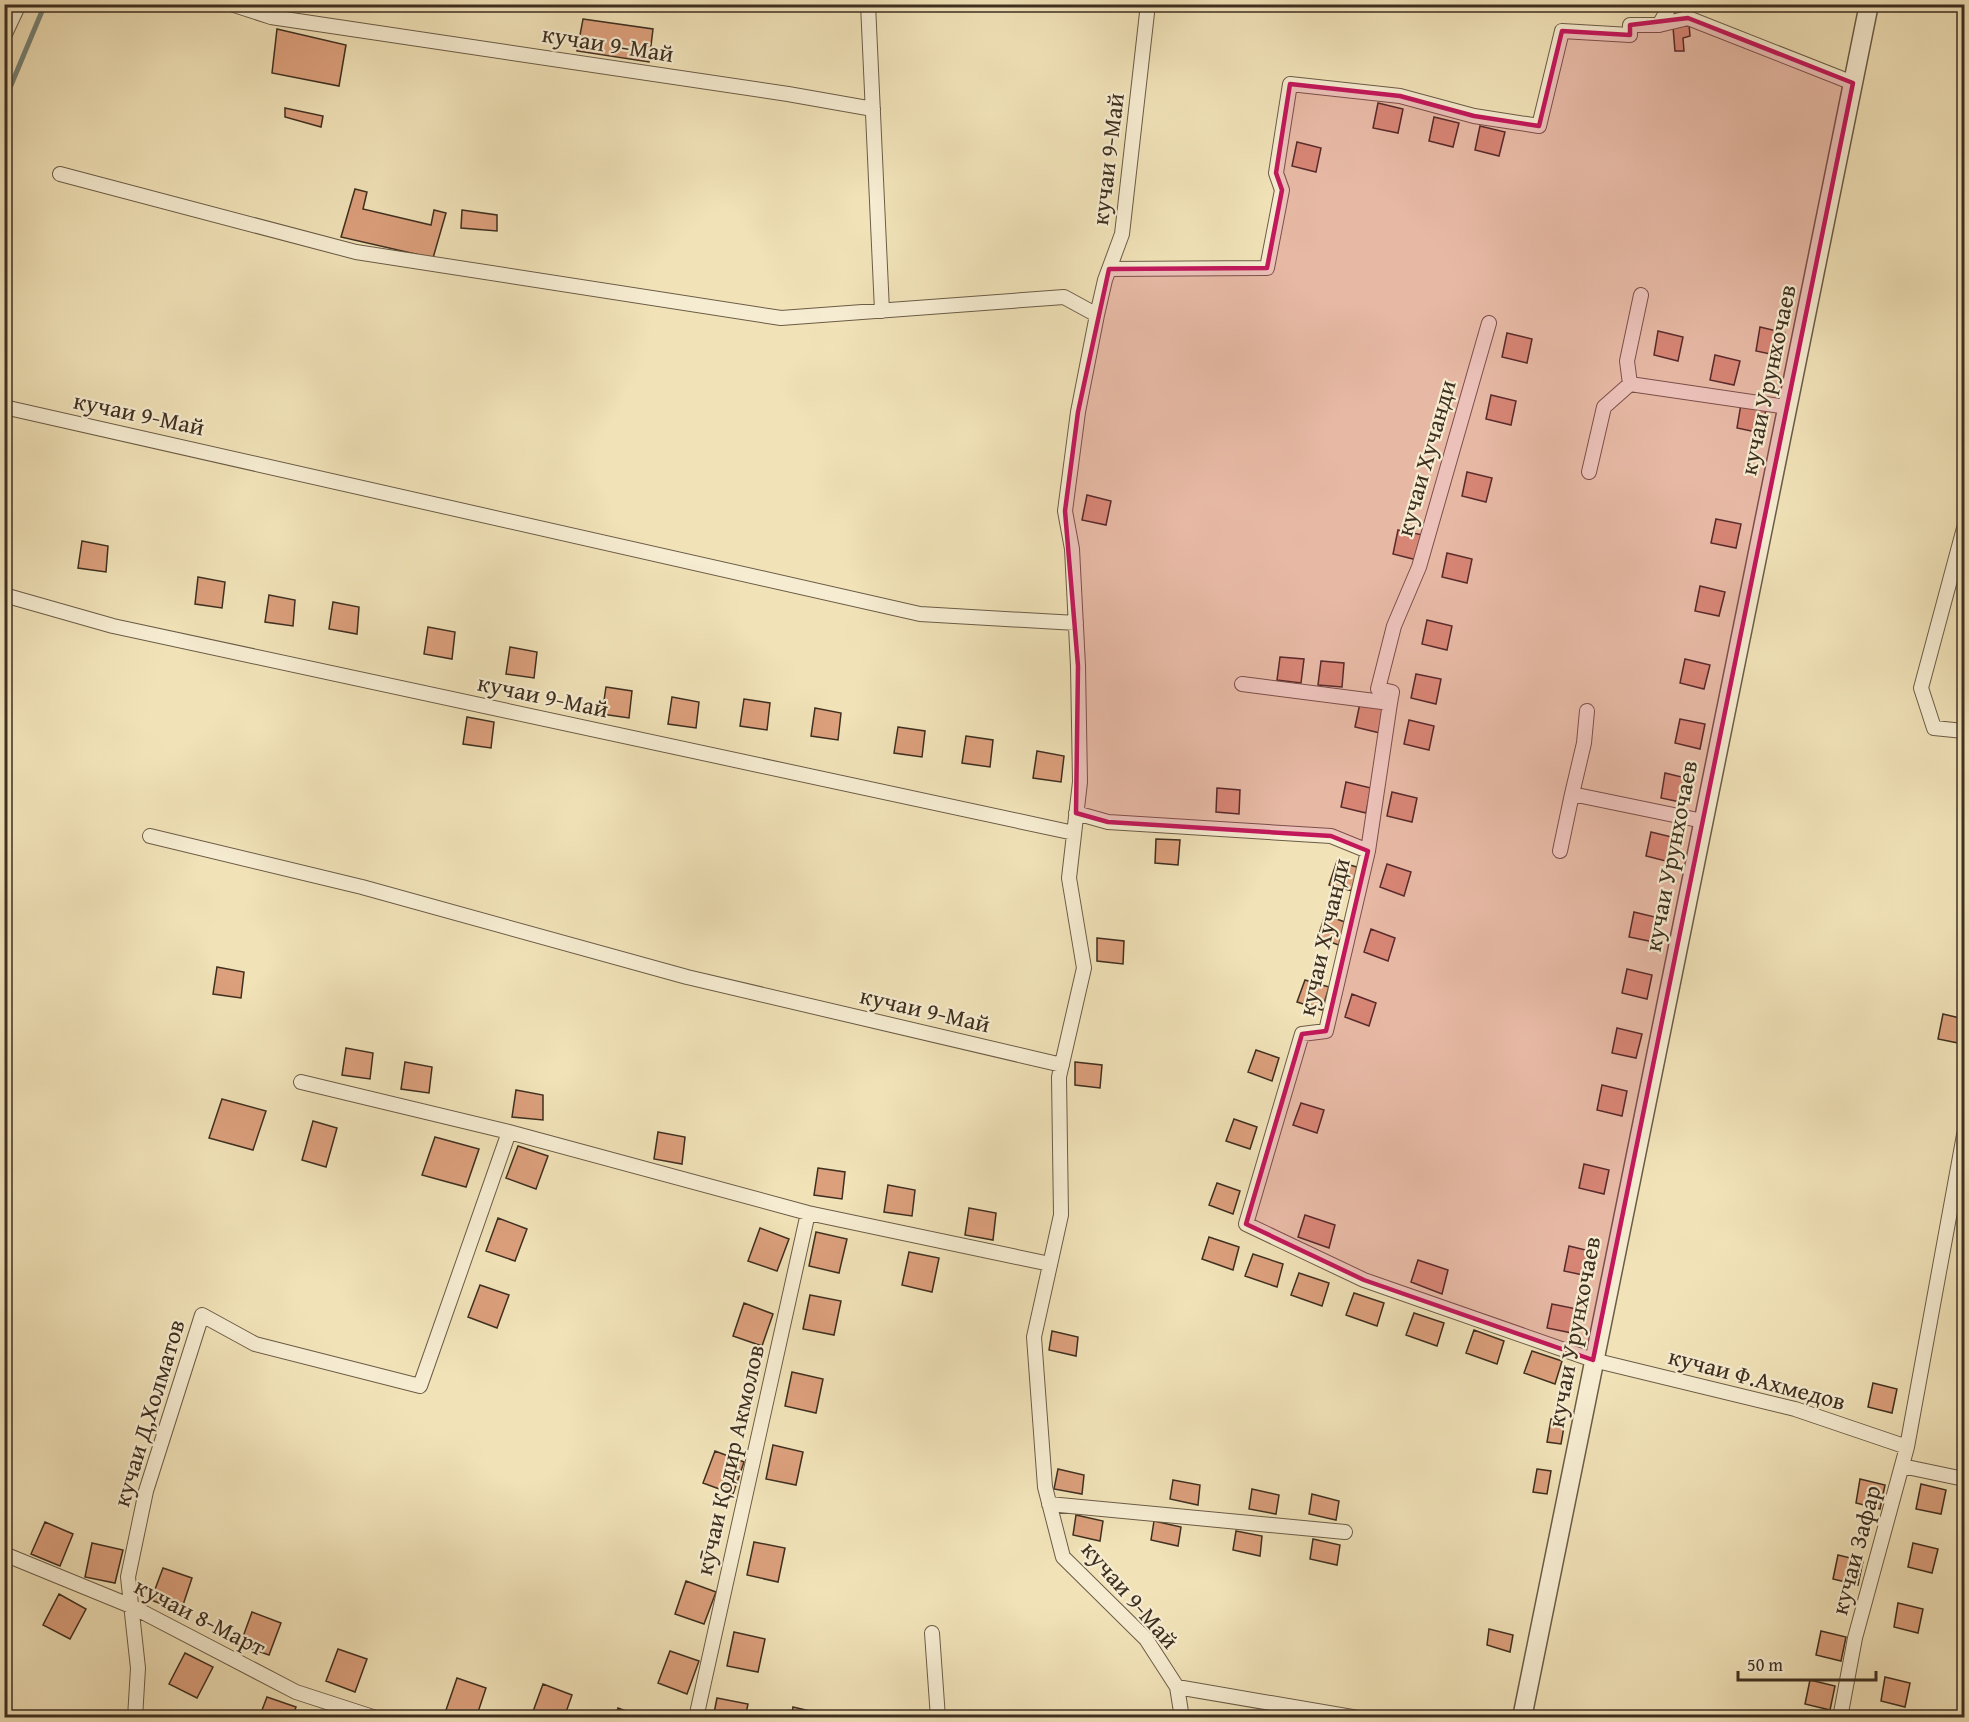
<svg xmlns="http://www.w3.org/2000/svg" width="1969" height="1722" font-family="'Gentium Book Plus',serif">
	<rect width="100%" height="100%" fill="#f1e2b8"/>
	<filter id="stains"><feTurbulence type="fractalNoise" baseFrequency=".00333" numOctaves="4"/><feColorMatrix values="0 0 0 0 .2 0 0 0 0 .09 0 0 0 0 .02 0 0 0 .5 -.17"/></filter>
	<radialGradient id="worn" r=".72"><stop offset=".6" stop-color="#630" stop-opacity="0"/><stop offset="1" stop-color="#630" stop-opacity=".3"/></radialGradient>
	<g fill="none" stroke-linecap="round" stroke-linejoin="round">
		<path stroke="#768478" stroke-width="5" d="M 4,102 L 45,4"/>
	</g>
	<path fill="#dca07c" stroke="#3e2f20" stroke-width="1.5" d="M 583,19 L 653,29 L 649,62 L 577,51 Z
		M 1689,24 L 1690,36 L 1683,38 L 1684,51 L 1675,51 L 1673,27 Z
		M 277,29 L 346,45 L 339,86 L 272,73 Z
		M 1378,103 L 1403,109 L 1398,133 L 1373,128 Z
		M 285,108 L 323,116 L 321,127 L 285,117 Z
		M 1434,117 L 1459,123 L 1453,147 L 1429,141 Z
		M 1480,126 L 1505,132 L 1499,156 L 1475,150 Z
		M 1297,142 L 1321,148 L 1316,172 L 1292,166 Z
		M 355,189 L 367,192 L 363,209 L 431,225 L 434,210 L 446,213 L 433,258 L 341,237 Z
		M 462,210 L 497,215 L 497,231 L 461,228 Z
		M 1760,327 L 1785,333 L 1780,356 L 1756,351 Z
		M 1658,331 L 1683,337 L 1678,361 L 1654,355 Z
		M 1507,333 L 1532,339 L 1527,363 L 1502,357 Z
		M 1715,355 L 1740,361 L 1734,385 L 1710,380 Z
		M 1491,395 L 1516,401 L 1511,425 L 1486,419 Z
		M 1741,404 L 1766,409 L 1761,433 L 1737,428 Z
		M 1467,472 L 1492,478 L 1486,502 L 1462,496 Z
		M 1087,495 L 1111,501 L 1106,525 L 1082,520 Z
		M 1716,519 L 1741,524 L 1736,548 L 1711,543 Z
		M 1398,530 L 1423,535 L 1417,560 L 1393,554 Z
		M 82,541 L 108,546 L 106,572 L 78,568 Z
		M 1447,553 L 1472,559 L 1467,583 L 1442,577 Z
		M 198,577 L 225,582 L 222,608 L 195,604 Z
		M 1700,586 L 1725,592 L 1719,616 L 1695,611 Z
		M 269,595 L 295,600 L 293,626 L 265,622 Z
		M 333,602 L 359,607 L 357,634 L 329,629 Z
		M 1427,620 L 1452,626 L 1447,650 L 1422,644 Z
		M 428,627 L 455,632 L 452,659 L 424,654 Z
		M 510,647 L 537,652 L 534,678 L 506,674 Z
		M 1280,657 L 1304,659 L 1301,683 L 1277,680 Z
		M 1685,659 L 1710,665 L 1704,689 L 1680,683 Z
		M 1321,661 L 1344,663 L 1342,687 L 1318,685 Z
		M 1416,674 L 1441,679 L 1436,704 L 1411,698 Z
		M 606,687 L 632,691 L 629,718 L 602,714 Z
		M 672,697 L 699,702 L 696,728 L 668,724 Z
		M 744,699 L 770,703 L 767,730 L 740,726 Z
		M 1360,703 L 1385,709 L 1380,733 L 1355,727 Z
		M 815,708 L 841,713 L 838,740 L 811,736 Z
		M 467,717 L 494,722 L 491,748 L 463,744 Z
		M 1680,719 L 1705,724 L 1700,749 L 1675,743 Z
		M 1409,720 L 1434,726 L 1429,750 L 1404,744 Z
		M 898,727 L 925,731 L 922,757 L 894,753 Z
		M 966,736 L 993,740 L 990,767 L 962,763 Z
		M 1037,751 L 1064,756 L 1061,782 L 1033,778 Z
		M 1665,773 L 1690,779 L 1685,803 L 1661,798 Z
		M 1346,782 L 1371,788 L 1366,813 L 1341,807 Z
		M 1217,788 L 1240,790 L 1239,814 L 1216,812 Z
		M 1392,792 L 1417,798 L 1412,822 L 1387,816 Z
		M 1651,832 L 1676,838 L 1670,862 L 1646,856 Z
		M 1156,839 L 1180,840 L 1178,865 L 1155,863 Z
		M 1337,861 L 1360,868 L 1353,891 L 1329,885 Z
		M 1387,864 L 1411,872 L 1404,896 L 1380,887 Z
		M 1634,912 L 1659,918 L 1654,942 L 1629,937 Z
		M 1325,915 L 1348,923 L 1341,946 L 1318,937 Z
		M 1371,929 L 1395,938 L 1388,961 L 1364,952 Z
		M 1097,938 L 1124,941 L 1123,964 L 1097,961 Z
		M 217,967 L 244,972 L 241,998 L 213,994 Z
		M 1627,969 L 1652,975 L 1647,999 L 1622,993 Z
		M 1305,980 L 1329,987 L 1322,1010 L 1297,1002 Z
		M 1352,994 L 1376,1003 L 1369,1026 L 1345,1017 Z
		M 1943,1014 L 1964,1019 L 1963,1044 L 1938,1039 Z
		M 1617,1028 L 1642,1034 L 1636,1058 L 1612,1053 Z
		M 346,1048 L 373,1053 L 370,1079 L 342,1075 Z
		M 1256,1050 L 1279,1058 L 1272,1081 L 1248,1072 Z
		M 405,1062 L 432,1067 L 429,1093 L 401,1089 Z
		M 1075,1062 L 1102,1065 L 1100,1088 L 1075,1085 Z
		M 1602,1085 L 1627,1091 L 1622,1116 L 1597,1110 Z
		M 516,1090 L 543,1095 L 543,1120 L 512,1117 Z
		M 222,1099 L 266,1111 L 253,1150 L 209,1138 Z
		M 1301,1103 L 1324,1110 L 1317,1133 L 1293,1125 Z
		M 1234,1119 L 1257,1127 L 1250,1149 L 1226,1141 Z
		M 313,1121 L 337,1128 L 326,1167 L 302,1160 Z
		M 658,1132 L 685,1137 L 682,1164 L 654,1159 Z
		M 435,1137 L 479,1149 L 466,1187 L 422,1175 Z
		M 518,1146 L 548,1156 L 536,1189 L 506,1178 Z
		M 1584,1164 L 1609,1170 L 1604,1194 L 1579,1188 Z
		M 818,1168 L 845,1172 L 842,1199 L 814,1195 Z
		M 1217,1183 L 1240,1191 L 1233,1214 L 1209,1205 Z
		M 888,1185 L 915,1190 L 912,1216 L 884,1212 Z
		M 969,1208 L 996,1213 L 993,1240 L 965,1235 Z
		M 1305,1215 L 1335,1225 L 1329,1248 L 1298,1237 Z
		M 498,1218 L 527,1229 L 515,1261 L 486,1251 Z
		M 760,1228 L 789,1239 L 777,1271 L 748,1261 Z
		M 816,1232 L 847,1239 L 839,1273 L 809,1266 Z
		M 1209,1237 L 1239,1247 L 1233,1270 L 1202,1259 Z
		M 1569,1246 L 1594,1252 L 1588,1276 L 1564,1271 Z
		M 909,1252 L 939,1258 L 932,1292 L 902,1285 Z
		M 1253,1254 L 1283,1264 L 1277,1287 L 1245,1276 Z
		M 1418,1260 L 1448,1270 L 1442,1294 L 1411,1282 Z
		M 1299,1273 L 1329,1283 L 1322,1306 L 1291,1295 Z
		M 480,1285 L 509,1295 L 497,1328 L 468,1317 Z
		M 1354,1293 L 1384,1303 L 1377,1326 L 1346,1315 Z
		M 810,1295 L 841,1301 L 834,1335 L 803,1329 Z
		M 744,1303 L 773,1314 L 762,1346 L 733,1336 Z
		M 1552,1304 L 1577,1309 L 1572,1333 L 1547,1328 Z
		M 1414,1313 L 1444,1323 L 1437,1346 L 1406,1335 Z
		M 1474,1330 L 1504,1341 L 1497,1364 L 1466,1353 Z
		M 1052,1331 L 1078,1337 L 1076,1356 L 1049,1350 Z
		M 1532,1351 L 1562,1361 L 1555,1384 L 1524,1373 Z
		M 792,1372 L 823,1379 L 816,1413 L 785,1406 Z
		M 1873,1383 L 1897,1389 L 1892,1413 L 1868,1407 Z
		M 1551,1419 L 1565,1421 L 1561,1444 L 1547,1442 Z
		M 773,1445 L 803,1452 L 796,1485 L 766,1479 Z
		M 715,1451 L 744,1462 L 733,1494 L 703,1483 Z
		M 1058,1469 L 1084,1475 L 1082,1494 L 1054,1489 Z
		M 1537,1469 L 1551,1471 L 1547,1494 L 1533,1492 Z
		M 1860,1479 L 1885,1485 L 1880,1509 L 1856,1503 Z
		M 1173,1480 L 1200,1485 L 1198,1505 L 1170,1499 Z
		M 1921,1484 L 1946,1490 L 1941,1514 L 1916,1509 Z
		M 1252,1489 L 1279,1495 L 1276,1514 L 1249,1509 Z
		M 1312,1494 L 1339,1501 L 1336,1520 L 1309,1514 Z
		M 1076,1515 L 1103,1521 L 1100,1541 L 1073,1535 Z
		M 1154,1521 L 1181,1527 L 1178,1546 L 1151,1540 Z
		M 45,1522 L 73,1534 L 60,1566 L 31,1554 Z
		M 1236,1531 L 1262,1536 L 1260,1556 L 1233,1550 Z
		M 1313,1539 L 1340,1545 L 1337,1565 L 1310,1559 Z
		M 754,1542 L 785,1548 L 778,1582 L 747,1575 Z
		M 92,1543 L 123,1550 L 115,1583 L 85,1577 Z
		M 1913,1543 L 1938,1549 L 1932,1573 L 1908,1567 Z
		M 1838,1555 L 1863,1561 L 1858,1585 L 1833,1579 Z
		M 163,1568 L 192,1578 L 181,1611 L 151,1600 Z
		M 4,1573 L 11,1577 L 4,1589 Z
		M 686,1581 L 716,1592 L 704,1624 L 675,1614 Z
		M 59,1594 L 86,1609 L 70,1639 L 43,1625 Z
		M 1898,1603 L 1923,1609 L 1918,1633 L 1894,1627 Z
		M 252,1612 L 281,1623 L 269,1655 L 240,1645 Z
		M 1489,1629 L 1513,1635 L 1510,1652 L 1487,1645 Z
		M 1821,1631 L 1846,1637 L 1841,1661 L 1816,1655 Z
		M 734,1632 L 765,1639 L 758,1672 L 727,1666 Z
		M 338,1649 L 367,1659 L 355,1692 L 326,1681 Z
		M 670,1651 L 699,1661 L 687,1694 L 658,1683 Z
		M 185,1653 L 213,1667 L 197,1698 L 169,1684 Z
		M 1885,1677 L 1910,1683 L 1905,1707 L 1881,1701 Z
		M 457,1678 L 486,1688 L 476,1718 L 466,1718 L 446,1710 Z
		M 1810,1680 L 1835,1686 L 1830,1710 L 1805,1704 Z
		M 543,1684 L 572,1695 L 564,1718 L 531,1717 Z
		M 267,1697 L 296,1707 L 292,1718 L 259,1718 Z
		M 717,1698 L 748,1704 L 745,1718 L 713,1718 Z
		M 793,1707 L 823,1714 L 823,1718 L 791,1718 Z
		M 618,1708 L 644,1718 L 614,1718 Z"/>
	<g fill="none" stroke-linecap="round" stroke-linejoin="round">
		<defs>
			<path id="minor" d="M 231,4 L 271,17 L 788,94 L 873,109
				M 868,4 L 882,311
				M 1148,4 L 1122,234 L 1105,280 L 1097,315 L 1078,412 L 1065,511 L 1072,549 L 1078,666 L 1080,782 L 1069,878 L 1084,968 L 1059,1077 L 1061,1215 L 1034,1337 L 1045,1487 L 1063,1557 L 1146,1639 L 1177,1687 L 1358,1718
				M 1659,25 L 1671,4
				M 4,36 L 19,4
				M 60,174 L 356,252 L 781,318 L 1064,297 L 1097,315
				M 1109,269 L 1267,268 L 1282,190 L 1276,173 L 1290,84 L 1400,96 L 1474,116 L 1539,126 L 1562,31 L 1630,35 L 1630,25 L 1659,25 L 1688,18 L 1853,83
				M 1641,295 L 1627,361 L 1630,384 L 1787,407
				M 1489,323 L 1419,567 L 1394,626 L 1378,689 L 1392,692 L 1390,703 L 1368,851 L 1326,1031 L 1302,1034 L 1246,1224 L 1364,1280 L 1593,1360 L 1795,1409 L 1907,1447
				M 4,407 L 920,614 L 1076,623
				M 1589,472 L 1604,407 L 1630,384
				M 1964,528 L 1921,688 L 1934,728 L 1964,731
				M 4,595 L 113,626 L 1074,833
				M 1242,684 L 1390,703
				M 1572,794 L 1584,743 L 1587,711
				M 1076,813 L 1108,822 L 1331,836 L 1368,851
				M 150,836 L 362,887 L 687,977 L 1062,1065
				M 1560,851 L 1572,794 L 1703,821
				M 301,1082 L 509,1132 L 808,1213 L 1050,1264
				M 1902,1466 L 1964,1479
				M 1049,1504 L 1345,1532
				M 4,1554 L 131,1606 L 296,1692 L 376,1718
				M 932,1633 L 938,1718
				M 1177,1687 L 1182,1718
				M 135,1718 L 138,1668 L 128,1577 L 146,1491 L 202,1315 L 255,1344 L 420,1386 L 509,1132
				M 696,1718 L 808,1213
				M 1840,1718 L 1855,1638 L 1907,1447 L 1964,1135"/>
			<path id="tertiary" d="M 1522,1718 L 1869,4"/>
		</defs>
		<use href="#minor" stroke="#6b5c46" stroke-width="16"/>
		<use href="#tertiary" stroke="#6b5c46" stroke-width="21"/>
		<use href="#minor" stroke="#f6ecd1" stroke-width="14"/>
		<use href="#tertiary" stroke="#f6ecd1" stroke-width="18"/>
	</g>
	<path fill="#c2185b" fill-opacity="0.2" stroke="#c2185b" stroke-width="4.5" stroke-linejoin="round" d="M 1688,18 L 1853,83 L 1593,1360 L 1364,1280 L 1246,1224 L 1302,1034 L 1326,1031 L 1368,851 L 1331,836 L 1108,822 L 1076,813 L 1078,666 L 1065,511 L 1078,412 L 1109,269 L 1267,268 L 1282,190 L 1276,173 L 1290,84 L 1400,96 L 1474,116 L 1539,126 L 1562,31 L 1630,35 L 1630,25 Z"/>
	<g text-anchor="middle" stroke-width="4.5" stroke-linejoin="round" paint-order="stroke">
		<g font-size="24" fill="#3e2f20" stroke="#f6ecd1">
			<text transform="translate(608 44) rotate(9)" y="8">кучаи 9-Май</text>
			<text transform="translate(1108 159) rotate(-83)" y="8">кучаи 9-Май</text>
			<text transform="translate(1768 380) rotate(-78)" y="8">кучаи Урунхочаев</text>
			<text transform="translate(139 414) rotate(12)" y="8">кучаи 9-Май</text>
			<text transform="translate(1426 458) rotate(-74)" y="8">кучаи Хучанди</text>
			<text transform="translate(543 696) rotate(12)" y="8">кучаи 9-Май</text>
			<text transform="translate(1671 856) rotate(-79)" y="8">кучаи Урунхочаев</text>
			<text transform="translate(1324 937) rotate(-77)" y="8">кучаи Хучанди</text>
			<text transform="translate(925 1010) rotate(13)" y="8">кучаи 9-Май</text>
			<text transform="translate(1574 1332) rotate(-79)" y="8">кучаи Урунхочаев</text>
			<text transform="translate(1757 1379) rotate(15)" y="8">кучаи Ф.Ахмедов</text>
			<text transform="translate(149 1413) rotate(-73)" y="8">кучаи Д,Холматов</text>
			<text transform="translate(730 1460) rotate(-77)" y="8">кӯчаи Қодир Акмолов</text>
			<text transform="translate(1856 1550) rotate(-75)" y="8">кучаи Зафар</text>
			<text transform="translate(1130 1595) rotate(49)" y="8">кучаи 9-Май</text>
			<text transform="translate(200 1617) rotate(27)" y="8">кучаи 8-Март</text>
		</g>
	</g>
	<rect width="1969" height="1722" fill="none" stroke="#f1e2b8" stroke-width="24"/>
	<rect x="6" y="6" width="1957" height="1710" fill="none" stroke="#3e2f20" stroke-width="3"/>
	<rect x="12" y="12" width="1945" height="1698" fill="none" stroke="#3e2f20" stroke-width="1.5"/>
	<path d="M1738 1671v9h138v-9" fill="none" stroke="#3e2f20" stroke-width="3"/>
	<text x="1747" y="1671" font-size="18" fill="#3e2f20" stroke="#f6ecd1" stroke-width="4.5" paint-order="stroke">50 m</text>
	<rect width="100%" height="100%" filter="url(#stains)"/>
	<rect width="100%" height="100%" fill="url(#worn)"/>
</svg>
